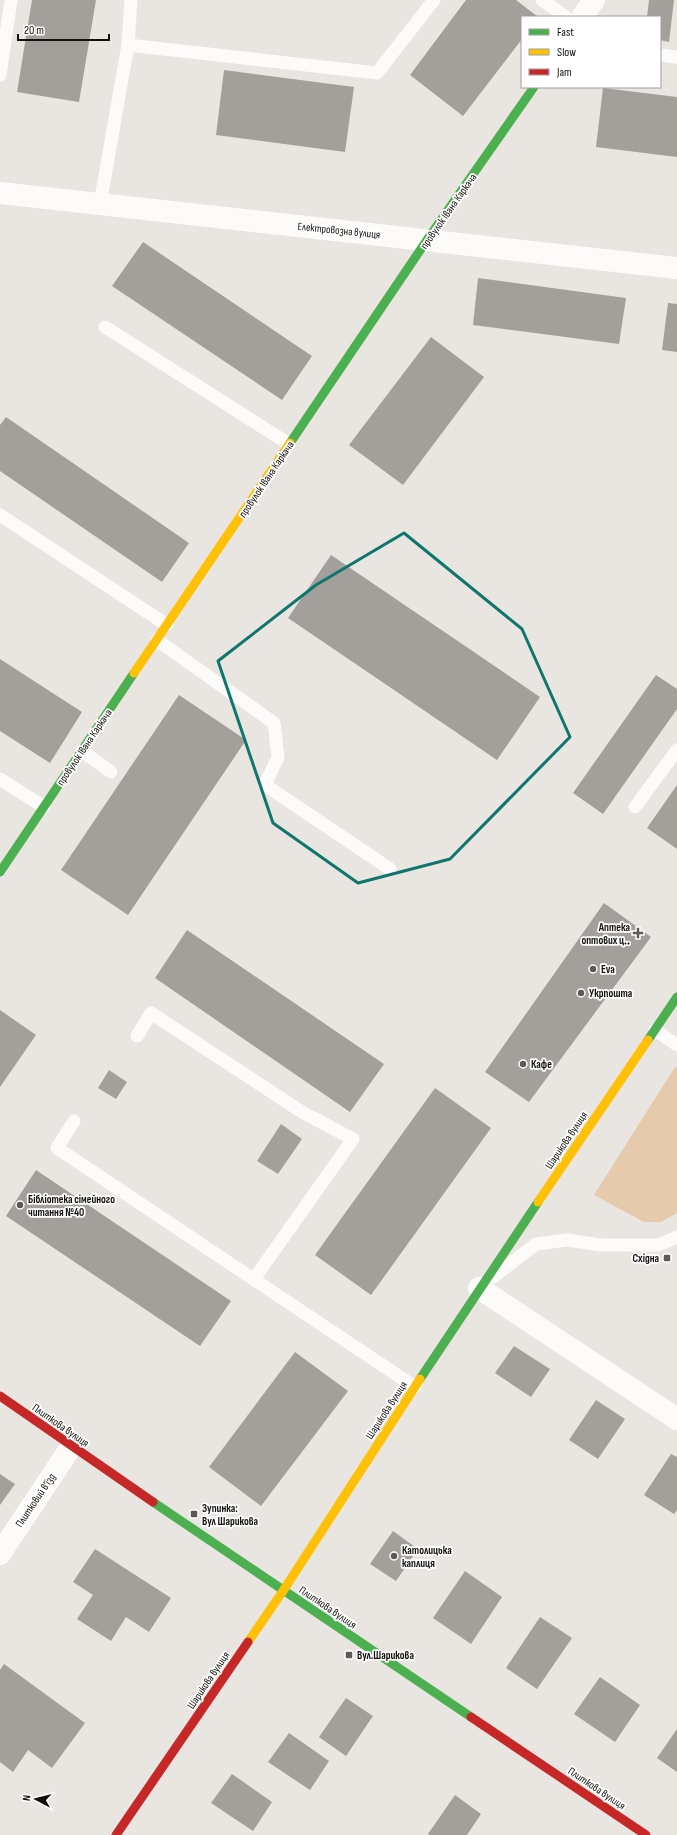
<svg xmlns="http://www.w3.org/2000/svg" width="677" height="1835" font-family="'Sofia Sans Condensed',sans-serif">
	<rect width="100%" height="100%" fill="#e9e5e0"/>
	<path fill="#e5caab" d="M 675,1067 L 677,1068 L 677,1213 L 661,1222 L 644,1222 L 594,1195 Z"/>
	<path fill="#a3a09c" d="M 32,0 L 96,0 L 79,102 L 17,92 Z
		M 466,0 L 516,0 L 538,17 L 522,17 L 522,39 L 463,116 L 410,75 Z
		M 649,0 L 674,0 L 669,42 L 660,40 L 660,17 L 647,17 Z
		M 224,70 L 354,87 L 345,152 L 216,135 Z
		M 603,88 L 677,97 L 677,157 L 596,147 Z
		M 143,242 L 312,356 L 282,400 L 112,286 Z
		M 478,278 L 626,298 L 619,344 L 473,325 Z
		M 668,303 L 677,304 L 677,352 L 662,350 Z
		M 431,337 L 484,377 L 403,485 L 349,445 Z
		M 6,417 L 189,543 L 162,582 L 0,471 L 0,425 Z
		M 331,555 L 540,697 L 497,760 L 288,618 Z
		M 0,659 L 82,712 L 50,763 L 0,731 Z
		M 656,675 L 677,689 L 677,709 L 603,814 L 573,793 Z
		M 179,695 L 246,740 L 128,915 L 61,870 Z
		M 677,785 L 677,849 L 647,828 Z
		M 604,903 L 651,937 L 529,1102 L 485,1072 Z
		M 187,930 L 384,1064 L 350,1112 L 155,978 Z
		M 0,1010 L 36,1035 L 0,1087 Z
		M 109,1070 L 127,1082 L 116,1099 L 98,1088 Z
		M 435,1088 L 491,1128 L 371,1295 L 315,1255 Z
		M 281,1124 L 302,1139 L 278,1174 L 257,1161 Z
		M 36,1170 L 231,1301 L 200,1346 L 6,1216 Z
		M 514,1346 L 550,1369 L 531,1397 L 495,1373 Z
		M 295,1352 L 348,1391 L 261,1506 L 209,1467 Z
		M 596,1400 L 625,1419 L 598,1459 L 569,1440 Z
		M 671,1454 L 677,1457 L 677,1510 L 674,1514 L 644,1495 Z
		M 0,1474 L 15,1484 L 0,1505 Z
		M 393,1531 L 418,1549 L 396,1581 L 370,1564 Z
		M 95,1549 L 171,1598 L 149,1632 L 126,1617 L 111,1641 L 77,1619 L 93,1595 L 73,1582 Z
		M 465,1571 L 502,1597 L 471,1644 L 433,1618 Z
		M 540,1617 L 572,1638 L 537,1689 L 506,1668 Z
		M 4,1664 L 85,1723 L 52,1768 L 28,1750 L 13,1772 L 0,1762 L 0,1670 Z
		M 600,1677 L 640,1705 L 615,1742 L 574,1714 Z
		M 346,1698 L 373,1716 L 346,1756 L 319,1737 Z
		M 677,1729 L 677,1772 L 657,1758 Z
		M 289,1733 L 329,1761 L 310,1790 L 268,1762 Z
		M 232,1774 L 272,1802 L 253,1831 L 211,1803 Z
		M 455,1795 L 481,1814 L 467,1835 L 429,1835 L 428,1834 Z"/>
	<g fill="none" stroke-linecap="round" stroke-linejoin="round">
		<path stroke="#fcfbfa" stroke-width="13" d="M 542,0 L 566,17
			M 128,45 L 377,73 L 434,0
			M 660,55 L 677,57
			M 0,75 L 11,0
			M 100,204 L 128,45 L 131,0
			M 105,327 L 289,444
			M 0,515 L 167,625
			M 157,640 L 274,723 L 278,757 L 265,785 L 390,869
			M 82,751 L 111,772
			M 0,779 L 44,807
			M 635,807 L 677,750
			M 655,1030 L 677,1045
			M 137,1036 L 151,1013 L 302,1112 L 353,1139 L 254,1279
			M 74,1121 L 57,1148 L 415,1387
			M 493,1277 L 536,1244 L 567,1240 L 601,1245 L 658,1245 L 677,1237"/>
		<path stroke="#fcfbfa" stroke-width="22" d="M 582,17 L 594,0
			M 0,193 L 677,268
			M 479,1288 L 677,1419
			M 0,1554 L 71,1447"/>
		<path stroke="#4caf50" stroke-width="9" d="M 290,443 L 427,240 L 534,87
			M 0,872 L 134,673
			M 648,1040 L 677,997
			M 420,1379 L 538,1202
			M 153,1502 L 471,1717"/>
		<path stroke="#ffc107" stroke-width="9" d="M 134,673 L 290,443
			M 538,1202 L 648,1040
			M 248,1642 L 283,1591 L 420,1379"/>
		<path stroke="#c62828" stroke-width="9" d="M 0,1396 L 153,1502
			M 471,1717 L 646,1835
			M 116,1835 L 248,1642"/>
	</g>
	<path fill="none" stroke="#0f766e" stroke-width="3" stroke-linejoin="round" d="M 404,533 L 522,629 L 570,737 L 450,859 L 358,883 L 273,823 L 218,661 L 316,585 Z"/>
	<g fill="#5d5a56" stroke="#fff" stroke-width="1.5">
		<path d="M636 927h4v4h4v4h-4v4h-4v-4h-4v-4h4z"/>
		<circle cx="593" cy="969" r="4"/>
		<circle cx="581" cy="993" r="4"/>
		<circle cx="523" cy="1064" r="4"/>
		<circle cx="20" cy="1205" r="4"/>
		<rect x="663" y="1254" width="8" height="8" rx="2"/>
		<rect x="190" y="1510" width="8" height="8" rx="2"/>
		<circle cx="394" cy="1556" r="4"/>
		<rect x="345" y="1651" width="8" height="8" rx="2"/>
	</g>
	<g text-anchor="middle" stroke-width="3.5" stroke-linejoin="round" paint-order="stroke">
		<g font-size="11" fill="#120f0c" stroke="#fff">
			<text transform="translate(448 211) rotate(-55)" y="4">провулок Івана Каркача</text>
			<text transform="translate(339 230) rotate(6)" y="4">Електровозна вулиця</text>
			<text transform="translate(266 479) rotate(-56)" y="4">провулок Івана Каркача</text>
			<text transform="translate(84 747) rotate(-56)" y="4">провулок Івана Каркача</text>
			<text transform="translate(566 1140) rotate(-56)" y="4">Шарикова вулиця</text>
			<text transform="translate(386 1410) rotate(-57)" y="4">Шарикова вулиця</text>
			<text transform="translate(61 1425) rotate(35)" y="4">Плиткова вулиця</text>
			<text transform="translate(35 1500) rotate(-56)" y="4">Плитковий в’їзд</text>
			<text transform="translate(328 1607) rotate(34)" y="4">Плиткова вулиця</text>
			<text transform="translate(208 1680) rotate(-56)" y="4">Шарикова вулиця</text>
			<text transform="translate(597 1788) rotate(34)" y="4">Плиткова вулиця</text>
		</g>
		<g font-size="11" font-weight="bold" fill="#120f0c" stroke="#fff" text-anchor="start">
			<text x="630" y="931" text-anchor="end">Аптека<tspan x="630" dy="13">оптових ц‥</tspan></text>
			<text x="601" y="973">Eva</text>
			<text x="589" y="997">Укрпошта</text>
			<text x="531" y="1068">Кафе</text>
			<text x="28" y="1203">Бібліотека сімейного<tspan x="28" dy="13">читання №40</tspan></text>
			<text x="659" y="1262" text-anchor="end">Східна</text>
			<text x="202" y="1512">Зупинка:<tspan x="202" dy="13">Вул Шарикова</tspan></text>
			<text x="402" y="1554">Католицька<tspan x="402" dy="13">каплиця</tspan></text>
			<text x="357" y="1659">Вул.Шарикова</text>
		</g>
	</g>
	<rect x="521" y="16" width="140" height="72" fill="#ffffff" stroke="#a09f9e"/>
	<rect x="529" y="29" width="20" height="6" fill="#4caf50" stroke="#a09f9e"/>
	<text x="557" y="36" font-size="12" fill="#120f0c">Fast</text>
	<rect x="529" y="49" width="20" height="6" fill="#ffc107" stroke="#a09f9e"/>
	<text x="557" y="56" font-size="12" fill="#120f0c">Slow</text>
	<rect x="529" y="69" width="20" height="6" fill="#c62828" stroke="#a09f9e"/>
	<text x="557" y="76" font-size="12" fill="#120f0c">Jam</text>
	<g transform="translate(36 1799) rotate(277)" stroke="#ffffff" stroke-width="3" paint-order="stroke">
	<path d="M0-3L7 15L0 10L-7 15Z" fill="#120f0c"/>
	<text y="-6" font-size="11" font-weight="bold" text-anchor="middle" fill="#120f0c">N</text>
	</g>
	<path d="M18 34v6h91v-6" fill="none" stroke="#120f0c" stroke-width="2"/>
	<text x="24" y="34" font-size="12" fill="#120f0c" stroke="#ffffff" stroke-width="3" paint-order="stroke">20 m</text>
</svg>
